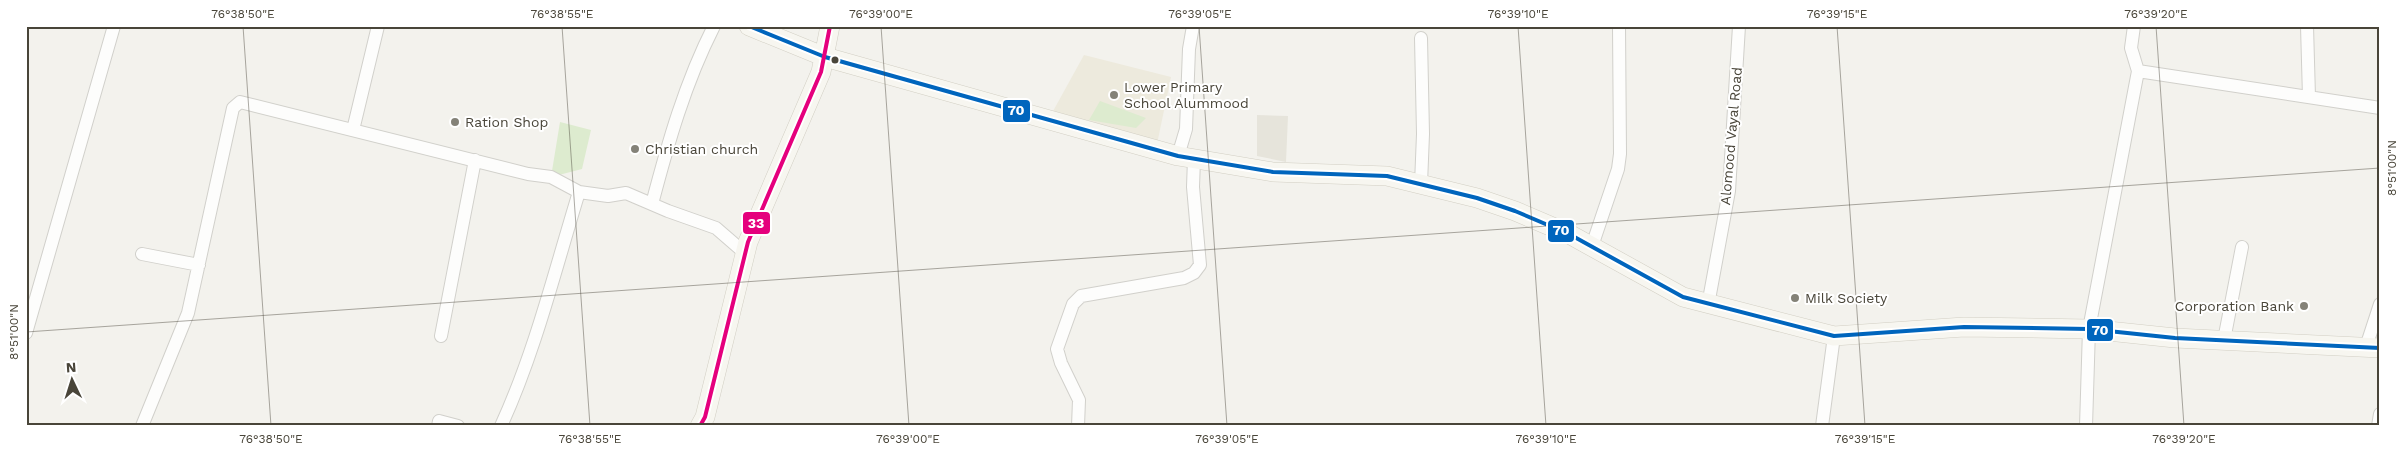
<svg xmlns="http://www.w3.org/2000/svg" width="2406" height="452" font-family="'Work Sans',sans-serif">
	<rect width="100%" height="100%" fill="#f3f2ed"/>
	<path fill="#e6e4db" d="M 1257,115 L 1288,116 L 1286,162 L 1257,156 Z"/>
	<path fill="#edeadd" d="M 1084,55 L 1171,77 L 1157,144 L 1052,113 Z"/>
	<path fill="#ddebcf" d="M 1100,101 L 1146,118 L 1136,128 L 1089,120 Z
		M 560,122 L 591,130 L 582,169 L 551,177 Z"/>
	<g fill="none" stroke-linecap="round" stroke-linejoin="round">
		<defs>
			<path id="street" d="M 2134,26 L 2131,48 L 2138,71 L 2380,108
				M 2307,26 L 2309,97
				M 1421,38 L 1423,134 L 1421,184
				M 353,130 L 378,26
				M 1178,156 L 1186,129 L 1189,49 L 1193,26
				M 652,204 C 668,143 685,83 714,26
				M 1592,246 L 1618,169 L 1620,154 L 1619,26
				M 142,254 L 199,265
				M 1708,305 L 1729,191 L 1739,26
				M 26,333 L 114,26
				M 441,336 L 475,160
				M 2224,340 L 2242,247
				M 2366,347 L 2380,304
				M 142,426 L 188,313 L 233,108 L 240,102 L 528,174 L 551,177 L 579,192 L 608,196 L 626,193 L 668,211 L 716,228 L 746,254
				M 438,426 L 439,421 L 458,426
				M 501,426 C 535,352 555,270 579,192
				M 1078,426 L 1079,400 L 1061,363 L 1057,349 L 1073,304 L 1081,296 L 1184,278 L 1194,273 L 1200,265 L 1193,187 L 1194,159
				M 1822,426 L 1834,336
				M 2086,426 L 2089,329 L 2138,71
				M 2378,426 L 2380,414"/>
			<path id="secondary" d="M 749,26 L 825,57 L 1178,156 L 1273,172 L 1387,176 L 1477,198 L 1515,211 L 1569,234 L 1683,297 L 1834,336 L 1964,327 L 2089,329 L 2175,338 L 2380,348
				M 700,426 L 705,417 L 748,242 L 821,72 L 830,26"/>
		</defs>
		<use href="#street" stroke="#d1d0cb" stroke-width="14"/>
		<use href="#secondary" stroke="#d2cfc4" stroke-width="20"/>
		<use href="#street" stroke="#fdfdfc" stroke-width="12"/>
		<use href="#secondary" stroke="#f7f6f0" stroke-width="19"/>
		<defs>
			<path id="bus-1" d="M 749,26 L 825,57 L 1178,156 L 1273,172 L 1387,176 L 1477,198 L 1515,211 L 1569,234 L 1683,297 L 1834,336 L 1964,327 L 2089,329 L 2175,338 L 2380,348"/>
			<path id="bus-2" d="M 700,426 L 705,417 L 748,242 L 821,72 L 830,26"/>
		</defs>
		<use href="#bus-1" stroke="#fff" stroke-width="8"/>
		<use href="#bus-2" stroke="#fff" stroke-width="8"/>
		<use href="#bus-1" stroke="#0065bd" stroke-width="4"/>
		<use href="#bus-2" stroke="#e5007d" stroke-width="4"/>
	</g>
	<path fill="none" stroke="#494539" stroke-width="1" stroke-opacity="0.45" d="M 243,26 L 271,426M 562,26 L 590,426M 881,26 L 909,426M 1199,26 L 1227,426M 1518,26 L 1546,426M 1837,26 L 1865,426M 2156,26 L 2184,426M 26,332 L 2380,168"/>
	<circle fill="#494539" stroke="#fff" stroke-width="2" cx="835" cy="60" r="4.5"/>
	<g fill="#848278" stroke="#fff" stroke-width="2">
		<circle cx="1114" cy="95" r="5"/>
		<circle cx="455" cy="122" r="5"/>
		<circle cx="635" cy="149" r="5"/>
		<circle cx="1795" cy="298" r="5"/>
		<circle cx="2304" cy="306" r="5"/>
	</g>
	<g text-anchor="middle" stroke-width="4" stroke-linejoin="round" paint-order="stroke">
		<g font-size="14" fill="#494539" stroke="#fff" text-anchor="start">
			<text x="1124" y="92">Lower Primary<tspan x="1124" dy="16">School Alummood</tspan></text>
			<text x="465" y="127">Ration Shop</text>
			<text x="645" y="154">Christian church</text>
			<text x="1805" y="303">Milk Society</text>
			<text x="2294" y="311" text-anchor="end">Corporation Bank</text>
		</g>
		<g font-size="14" fill="#494539" stroke="#fff">
			<text transform="translate(1731 136) rotate(-85)" y="5">Alomood Vayal Road</text>
		</g>
	</g>
	<g stroke="#fff" stroke-width="2">
		<rect x="1002" y="99" width="29" height="24" rx="5" fill="#0065bd"/>
		<rect x="742" y="211" width="29" height="24" rx="5" fill="#e5007d"/>
		<rect x="1547" y="219" width="28" height="24" rx="5" fill="#0065bd"/>
		<rect x="2086" y="318" width="28" height="24" rx="5" fill="#0065bd"/>
	</g>
	<g font-size="14" text-anchor="middle" font-weight="bold" fill="#fff">
		<text x="1016" y="115">70</text>
		<text x="756" y="228">33</text>
		<text x="1561" y="235">70</text>
		<text x="2100" y="335">70</text>
	</g>
	<rect width="2406" height="452" fill="none" stroke="#ffffff" stroke-width="55"/>
	<g transform="translate(72 380) rotate(356)" stroke="#ffffff" stroke-width="4" paint-order="stroke">
	<path d="M0-4L9 19L0 12L-9 19Z" fill="#494539"/>
	<text y="-8" font-size="14" font-weight="bold" text-anchor="middle" fill="#494539">N</text>
	</g>
	<rect x="28" y="28" width="2350" height="396" fill="none" stroke="#494539" stroke-width="2"/>
	<g font-size="12" text-anchor="middle" fill="#494539">
		<text x="243" y="18">76°38'50"E</text>
		<text x="562" y="18">76°38'55"E</text>
		<text x="881" y="18">76°39'00"E</text>
		<text x="1200" y="18">76°39'05"E</text>
		<text x="1518" y="18">76°39'10"E</text>
		<text x="1837" y="18">76°39'15"E</text>
		<text x="2156" y="18">76°39'20"E</text>
		<text transform="translate(2392 168) rotate(-90)" y="4">8°51'00"N</text>
		<text transform="translate(14 332) rotate(-90)" y="4">8°51'00"N</text>
		<text x="271" y="443">76°38'50"E</text>
		<text x="590" y="443">76°38'55"E</text>
		<text x="908" y="443">76°39'00"E</text>
		<text x="1227" y="443">76°39'05"E</text>
		<text x="1546" y="443">76°39'10"E</text>
		<text x="1865" y="443">76°39'15"E</text>
		<text x="2184" y="443">76°39'20"E</text>
	</g>
</svg>
